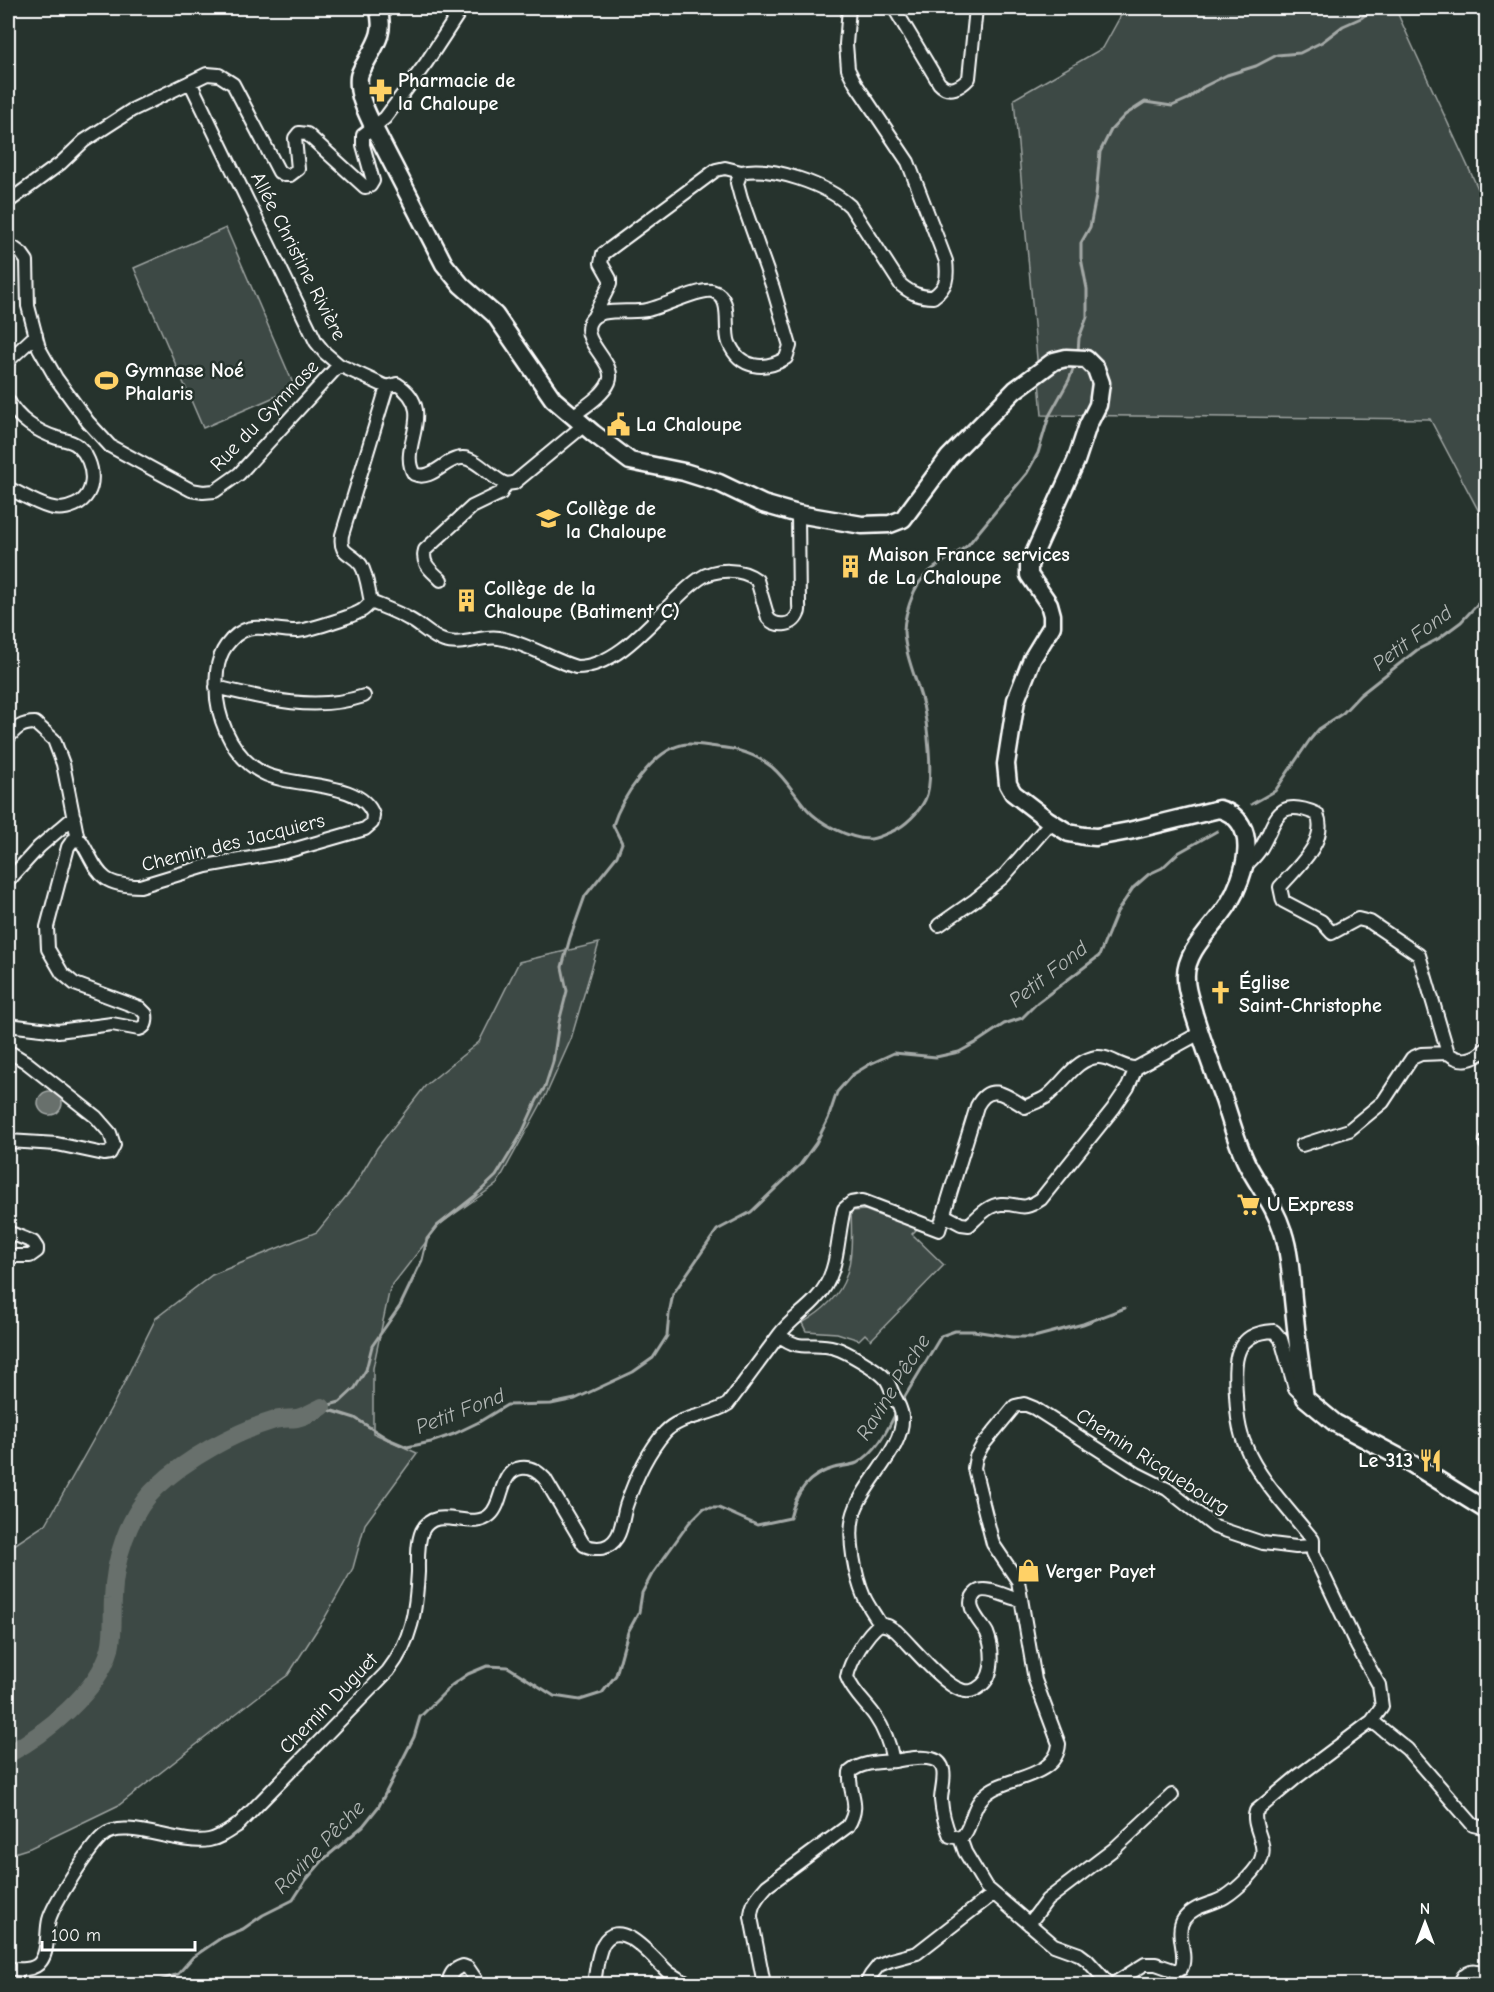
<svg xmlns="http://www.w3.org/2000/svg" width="1494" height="1992" font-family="'Comic Neue',sans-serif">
	<rect width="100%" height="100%" fill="#26332d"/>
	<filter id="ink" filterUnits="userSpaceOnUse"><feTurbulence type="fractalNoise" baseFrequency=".0167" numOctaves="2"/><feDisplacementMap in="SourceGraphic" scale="12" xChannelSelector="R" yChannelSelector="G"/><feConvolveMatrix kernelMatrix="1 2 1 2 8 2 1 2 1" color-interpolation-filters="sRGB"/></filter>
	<g filter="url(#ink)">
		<path fill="#3e4944" stroke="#9ea4a2" stroke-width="1.5" d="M 1125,8 L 1395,8 L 1486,206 L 1486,525 L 1430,419 L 1042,415 L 1014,99 L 1103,48 Z
			M 226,228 L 295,388 L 203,428 L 134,268 Z
			M 599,943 L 571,1039 L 546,1095 L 497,1184 L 440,1224 L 390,1288 L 373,1368 L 373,1433 L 417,1453 L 365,1524 L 353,1568 L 324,1619 L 288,1675 L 260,1695 L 119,1805 L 30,1848 L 8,1855 L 8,1549 L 46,1524 L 115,1401 L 156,1318 L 212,1275 L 317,1232 L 353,1188 L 377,1148 L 426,1085 L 479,1042 L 519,962 Z
			M 865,1210 L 883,1217 L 885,1214 L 918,1228 L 912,1234 L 944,1265 L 871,1340 L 865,1334 L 859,1340 L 837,1333 L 806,1331 L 802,1323 C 852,1295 853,1264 851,1211 Z"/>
		<path fill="#67706c" stroke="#a4a9a7" stroke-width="1.5" d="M38 1103a12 12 0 1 1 24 0a12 12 0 1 1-24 0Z"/>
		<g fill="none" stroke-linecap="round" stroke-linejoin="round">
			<path stroke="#a4a9a7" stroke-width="3" d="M 1078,352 L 1079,338 L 1087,317 L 1087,289 L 1081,258 L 1081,243 L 1090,227 L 1096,196 L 1100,152 L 1111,130 L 1125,115 L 1145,102 L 1172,106 L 1188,99 L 1203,87 L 1227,75 L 1256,66 L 1277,55 L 1300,53 L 1322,42 L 1343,26 L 1361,18 L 1374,8
				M 1252,804 L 1275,791 L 1309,741 L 1319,729 L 1343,713 L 1360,695 L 1417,650 L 1438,639 L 1461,622 L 1486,595
				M 901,1403 L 941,1336 L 955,1331 L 974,1331 L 1012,1337 L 1034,1337 L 1083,1324 L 1125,1308
				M 322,1407 L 340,1402 L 355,1388 L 366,1370 L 372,1346 L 400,1306 L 422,1260 L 427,1239 L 437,1226 L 475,1196 L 496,1176 L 521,1135 L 537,1100 L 545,1087 L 553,1062 L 559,1022 L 567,991 L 562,967 L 570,938 L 585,896 L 617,856 L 622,843 L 613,825 C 621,799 652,752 681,745 C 691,742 707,746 717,747 C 736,748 757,755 772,767 C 786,779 795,795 807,809 C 819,823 851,840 871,839 C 878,838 886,834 893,831 C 905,826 919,812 925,800 C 935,781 927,719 921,697 C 915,676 905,654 904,631 C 904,618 909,604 914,592 C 925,567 949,561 968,545 L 1027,473 L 1038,453 L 1049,416 L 1069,380 L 1075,364
				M 323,1408 L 355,1418 L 388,1439 L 407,1447 L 431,1442 L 454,1434 L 479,1422 L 507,1405 L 551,1404 L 575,1399 L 633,1372 L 653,1358 L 667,1336 L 669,1314 L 673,1294 L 717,1230 L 751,1212 L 800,1165 L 816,1143 L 828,1119 L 837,1092 L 852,1075 L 870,1064 L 894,1053 L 936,1057 L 959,1052 L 977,1042 L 1004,1024 L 1022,1018 L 1037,1003 L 1099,956 L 1117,912 L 1133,888 L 1149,874 L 1162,868 L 1178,853 L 1217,831
				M 152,1984 L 178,1974 L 193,1957 L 221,1938 L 243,1929 L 263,1915 L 293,1900 L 306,1880 L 324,1859 L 363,1826 L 379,1806 L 414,1737 L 420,1717 L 452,1685 L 468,1674 L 487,1666 L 508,1667 L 554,1696 L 580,1700 L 602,1693 L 616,1675 L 628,1632 L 639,1612 L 642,1593 L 651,1576 L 689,1523 L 704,1508 L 719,1508 L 757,1525 L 790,1518 C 796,1492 808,1475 834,1468 C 841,1466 850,1466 857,1463 C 877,1452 887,1431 897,1411"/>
			<path stroke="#67706c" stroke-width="18" d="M 8,1754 C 45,1734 98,1692 110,1649 C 114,1633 112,1615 113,1599 C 114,1560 128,1514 157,1487 C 187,1458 235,1432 275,1420 C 282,1418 290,1419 297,1418 C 306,1416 314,1411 322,1407"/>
			<defs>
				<path id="minor" d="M 894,8 L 939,83 C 949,94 961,87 969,78 L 976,8
					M 190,82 L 316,342 L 325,353 L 339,365 L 387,387 L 397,384 C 439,411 397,447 414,474 C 432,482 445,458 462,458 C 476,457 492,479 506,484
					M 8,202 L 61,163 L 84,141 L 132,110 L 207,74 L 219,75 L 233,84 L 279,172 L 285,175 L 290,175 L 298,169 L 295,138 L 299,133 L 307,134 L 365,187 L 370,186 L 373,181 L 363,145 L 363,135 L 385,118 L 426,63 L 462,8
					M 8,244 L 22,254 L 27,261 L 28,306 L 39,348 L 56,378 L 88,422 L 110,446 L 191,490 L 203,492 L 215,491 L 239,474 L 339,365
					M 594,316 L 610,284 L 610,279 L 601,263 L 603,254 L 716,170 L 725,168 L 741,172
					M 8,361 L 36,335
					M 8,400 C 17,419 38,432 57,438 C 64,440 73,441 78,446 C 96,462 98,495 75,505 C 66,509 59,510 49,507 C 35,503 21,494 8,488
					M 573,416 C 584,407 603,396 609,382 C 617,364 582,343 589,324 C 595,305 631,314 647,310 C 663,307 700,288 712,291 C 734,297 723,327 729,343 C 740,369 765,371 786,358 L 790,346 L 773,288 L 741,198 L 737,183 L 741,172 C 772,165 827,185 850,206 L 901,285 C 911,293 919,297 933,297 C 947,287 948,278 946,261 L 908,162 L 855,83 L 848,69 L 846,44 L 849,8
					M 441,580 C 431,570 421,564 425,550 L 472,507 L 501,493 L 506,484 L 514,483 L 583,426
					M 371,602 C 383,607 397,612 409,619 C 421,625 431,637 444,641 C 464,647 480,635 499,638 C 526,643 550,659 576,667 C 625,667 663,604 699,579 C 715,568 742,568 757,580 L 768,618 C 775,627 793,627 798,614 C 800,611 799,607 799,604 L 798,514
					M 216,687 C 265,699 315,712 364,696
					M 8,738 C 16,728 22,723 35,723 L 54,740 L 63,764 L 78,840
					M 1243,869 C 1248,863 1255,857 1259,851 C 1277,824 1273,795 1317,814 C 1329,841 1297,867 1280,887 L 1283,901 L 1321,921 L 1332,933 L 1358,919 L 1370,922 L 1419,955 L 1448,1053
					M 8,881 L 39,847 L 74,817
					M 939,925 L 975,900 L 1003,877 L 1051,822
					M 8,1025 L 58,1031 L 112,1024 L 139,1029 C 146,1027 147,1021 146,1014 L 140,1008 L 75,984 L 62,973 L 48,949 L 47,927 L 68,847 L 73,840 L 81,841 C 99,871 98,886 140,886 L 206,866 L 285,852 L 365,829 L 372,823 L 373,815 C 362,780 291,788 263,773 C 249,766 239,755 231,741 C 223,727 219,715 217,699 C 216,681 215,661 226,646 C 247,617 266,631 296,631 C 307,631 350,617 361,611 C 365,609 368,605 371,602 C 368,589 367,575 361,565 C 351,551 339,556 342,535 L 387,387
					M 8,1051 L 26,1062 L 96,1117 L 110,1133 L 114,1145 L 110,1153 L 104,1154 L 57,1144 L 8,1141
					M 1448,1053 C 1461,1064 1474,1060 1486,1049
					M 1486,1141 L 1486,1144
					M 1302,1145 L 1349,1130 L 1383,1102 L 1412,1058 L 1421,1054 L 1448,1053
					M 944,1215 L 961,1224 L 969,1225 C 978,1217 988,1205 1001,1204 C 1022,1203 1020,1213 1041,1199 L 1113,1109 L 1128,1087 L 1136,1068
					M 8,1232 L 33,1242 L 37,1248 L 37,1251 L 30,1256 L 8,1256
					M 1305,1398 L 1295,1388 L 1281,1339 L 1274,1331 C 1233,1333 1234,1361 1236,1394 C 1237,1412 1238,1430 1246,1447 C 1259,1480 1291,1512 1313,1540 L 1313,1553 L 1357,1646 L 1379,1685 L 1382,1707 L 1372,1721 L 1407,1749 L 1473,1825 L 1486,1828
					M 880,1624 C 875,1615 868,1606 864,1597 C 855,1576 848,1539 853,1517 C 860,1485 905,1449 902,1416 C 901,1408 897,1401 893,1394 C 891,1390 889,1382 885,1378 C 878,1370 846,1351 835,1348 C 811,1341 801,1353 779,1335 C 790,1320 803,1313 815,1300 C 840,1274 836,1241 844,1209 L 851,1203 L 863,1201 L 939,1230 L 977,1106 C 990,1081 1007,1096 1025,1107 C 1031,1104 1040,1101 1046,1097 C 1061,1086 1073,1063 1092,1058 C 1108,1053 1121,1069 1136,1068 L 1200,1033
					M 893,1761 C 890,1745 884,1729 875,1716 C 866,1703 853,1693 847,1677 C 850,1661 867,1633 880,1624 L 888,1626 L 896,1631 C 911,1645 942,1684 961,1690 C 969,1693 975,1691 982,1685 C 995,1674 993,1648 987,1633 C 982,1623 961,1605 977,1592 C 987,1585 1010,1599 1021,1600
					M 960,1838 C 974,1830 968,1803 993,1789 C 1014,1777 1057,1775 1059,1744 L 1035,1680 L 1018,1581 L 993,1544 L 974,1468 L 976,1457 L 982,1446 L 1015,1406 L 1024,1404 L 1034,1408 L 1137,1474 L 1167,1489 L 1215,1527 L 1263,1543 L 1296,1547 L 1313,1546
					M 960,1838 L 965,1852 L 986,1887 L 1054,1945 L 1079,1954 L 1087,1960 L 1109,1984
					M 1029,1924 L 1047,1900 L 1114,1849 L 1172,1795
					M 8,1968 C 18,1970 35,1971 41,1961 C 49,1950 46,1932 49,1920 C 53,1904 90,1847 103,1836 C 124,1817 179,1846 209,1840 C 220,1838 229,1831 238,1825 L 388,1671 C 412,1640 416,1610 418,1572 C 418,1559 417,1543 422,1531 C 436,1503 471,1532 490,1515 C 504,1503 499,1471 521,1468 C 532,1467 537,1471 545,1479 L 584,1545 C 596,1550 609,1550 617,1537 C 622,1529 623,1516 626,1506 C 635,1479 646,1454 665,1432 C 681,1415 709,1417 728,1404 L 779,1335
					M 448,1984 C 450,1974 453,1969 463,1966 L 468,1968 L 479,1984
					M 594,1984 C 596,1972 597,1955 603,1944 C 620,1914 655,1961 669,1973 C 675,1977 682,1981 689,1984
					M 764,1984 L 751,1917 C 751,1904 758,1896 767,1886 L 848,1826 C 862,1803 848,1794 850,1772 C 861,1762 880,1762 895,1761 C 906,1759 921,1756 932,1759 C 951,1764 941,1787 941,1800 C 942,1813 945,1824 950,1836 L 960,1838
					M 866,1984 L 871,1975 L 879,1965 L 891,1960 L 917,1953 L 993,1894
					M 1113,1984 L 1145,1964 L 1156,1964 L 1176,1971 L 1181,1969 C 1189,1954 1174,1933 1184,1919 C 1194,1905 1212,1905 1225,1897 C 1236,1890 1260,1869 1262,1856 C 1266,1841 1251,1825 1256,1811 L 1297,1777 L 1372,1721
					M 1460,1984 C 1463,1973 1471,1967 1482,1973 L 1486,1983"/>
				<path id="secondary" d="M 378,8 C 385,30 378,41 367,60 C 364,66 360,71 359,77 C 357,94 366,111 373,126 L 444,264 L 461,285 L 495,315 L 553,399 L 593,433 L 630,461 L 684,472 L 719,483 L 763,504 L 798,514 L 862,525 L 890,524 L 903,519 L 949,457 L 1015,390 L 1054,361 L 1066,358 L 1086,359 L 1096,369 L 1101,383 L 1098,405 L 1088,425 L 1076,461 L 1029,565 L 1029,575 L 1049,604 L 1052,615 L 1052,626 L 1032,659 L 1016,700 L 1006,764 L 1008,784 L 1013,793 L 1048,820 L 1069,833 L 1084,836 L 1096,837 L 1129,831 L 1219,809 C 1263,821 1245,877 1228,905 C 1214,927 1184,951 1186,979 C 1186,991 1191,1002 1194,1014 C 1203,1043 1213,1071 1224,1100 C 1231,1121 1237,1144 1247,1164 C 1259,1187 1275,1206 1283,1232 C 1290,1253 1291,1277 1293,1299 C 1296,1332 1300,1365 1305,1398 L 1335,1423 L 1412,1464 L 1486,1510"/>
			</defs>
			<use href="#minor" stroke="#fff" stroke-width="16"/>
			<use href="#secondary" stroke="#fff" stroke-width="21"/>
			<use href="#minor" stroke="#26332d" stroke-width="12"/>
			<use href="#secondary" stroke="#26332d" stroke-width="16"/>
		</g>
	</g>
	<defs>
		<symbol id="pharmacy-bare" viewBox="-9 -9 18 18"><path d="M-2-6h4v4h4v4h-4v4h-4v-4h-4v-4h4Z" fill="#ffd166" stroke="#26332d" stroke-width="2.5" paint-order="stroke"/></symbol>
		<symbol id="stadium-bare" viewBox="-9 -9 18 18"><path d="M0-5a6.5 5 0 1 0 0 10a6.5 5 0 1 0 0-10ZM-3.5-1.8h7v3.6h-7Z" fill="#ffd166" stroke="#26332d" stroke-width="2.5" paint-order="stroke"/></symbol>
		<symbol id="civic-bare" viewBox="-9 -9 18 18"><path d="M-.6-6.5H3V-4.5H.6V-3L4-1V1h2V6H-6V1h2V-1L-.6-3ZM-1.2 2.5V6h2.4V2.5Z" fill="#ffd166" stroke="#26332d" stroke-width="2.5" paint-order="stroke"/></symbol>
		<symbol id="school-bare" viewBox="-9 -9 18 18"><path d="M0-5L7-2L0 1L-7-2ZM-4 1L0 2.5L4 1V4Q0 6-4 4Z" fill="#ffd166" stroke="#26332d" stroke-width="2.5" paint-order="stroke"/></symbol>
		<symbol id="building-bare" viewBox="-9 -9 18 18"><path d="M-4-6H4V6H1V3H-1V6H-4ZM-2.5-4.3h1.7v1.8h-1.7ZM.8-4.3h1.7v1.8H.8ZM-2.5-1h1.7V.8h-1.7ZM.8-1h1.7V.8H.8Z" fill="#ffd166" stroke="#26332d" stroke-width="2.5" paint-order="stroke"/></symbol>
		<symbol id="church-bare" viewBox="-9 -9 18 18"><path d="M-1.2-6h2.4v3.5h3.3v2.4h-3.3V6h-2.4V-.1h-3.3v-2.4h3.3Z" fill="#ffd166" stroke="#26332d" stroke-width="2.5" paint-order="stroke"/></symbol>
		<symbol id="supermarket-bare" viewBox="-9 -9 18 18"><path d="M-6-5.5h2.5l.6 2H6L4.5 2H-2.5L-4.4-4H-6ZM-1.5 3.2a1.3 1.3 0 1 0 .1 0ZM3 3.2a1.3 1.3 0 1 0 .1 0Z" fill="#ffd166" stroke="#26332d" stroke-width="2.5" paint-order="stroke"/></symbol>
		<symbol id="restaurant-bare" viewBox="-9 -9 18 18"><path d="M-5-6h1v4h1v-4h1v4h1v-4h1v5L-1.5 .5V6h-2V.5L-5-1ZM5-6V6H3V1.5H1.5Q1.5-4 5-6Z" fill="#ffd166" stroke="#26332d" stroke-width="2.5" paint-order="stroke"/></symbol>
		<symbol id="shop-bare" viewBox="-9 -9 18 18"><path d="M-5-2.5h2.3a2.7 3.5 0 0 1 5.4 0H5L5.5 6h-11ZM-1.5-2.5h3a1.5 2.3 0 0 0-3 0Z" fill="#ffd166" stroke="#26332d" stroke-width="2.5" paint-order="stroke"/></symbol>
	</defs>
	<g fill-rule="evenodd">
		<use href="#pharmacy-bare" x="364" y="74" width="33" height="33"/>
		<use href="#stadium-bare" x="90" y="364" width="33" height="33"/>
		<use href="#civic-bare" x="602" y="408" width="33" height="33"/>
		<use href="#school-bare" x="532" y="502" width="33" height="33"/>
		<use href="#building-bare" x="834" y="550" width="33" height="33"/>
		<use href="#building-bare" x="450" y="584" width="33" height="33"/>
		<use href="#church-bare" x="1204" y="976" width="33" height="33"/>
		<use href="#supermarket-bare" x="1232" y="1188" width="33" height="33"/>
		<use href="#restaurant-bare" x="1414" y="1444" width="33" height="33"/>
		<use href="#shop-bare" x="1012" y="1554" width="33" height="33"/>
	</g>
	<g text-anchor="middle" stroke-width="5" stroke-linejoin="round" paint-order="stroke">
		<g font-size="20" font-weight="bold" fill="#fff" stroke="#26332d" text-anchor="start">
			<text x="398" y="87">Pharmacie de<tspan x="398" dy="23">la Chaloupe</tspan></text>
			<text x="125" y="377">Gymnase Noé<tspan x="125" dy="23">Phalaris</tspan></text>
			<text x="636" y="431">La Chaloupe</text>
			<text x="566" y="515">Collège de<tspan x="566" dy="23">la Chaloupe</tspan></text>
			<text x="868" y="561">Maison France services<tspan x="868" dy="23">de La Chaloupe</tspan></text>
			<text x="484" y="595">Collège de la<tspan x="484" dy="23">Chaloupe (Batiment C)</tspan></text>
			<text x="1239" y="989">Église<tspan x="1239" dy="23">Saint-Christophe</tspan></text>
			<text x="1267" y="1211">U Express</text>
			<text x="1413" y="1467" text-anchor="end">Le 313</text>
			<text x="1046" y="1578">Verger Payet</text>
		</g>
		<g font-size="20" fill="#fff" stroke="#26332d">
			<text transform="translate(299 256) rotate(63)" y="7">Allée Christine Rivière</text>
			<text transform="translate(264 415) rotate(-46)" y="7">Rue du Gymnase</text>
			<text transform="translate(233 842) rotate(-14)" y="7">Chemin des Jacquiers</text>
			<text transform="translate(1153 1461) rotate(33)" y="7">Chemin Ricquebourg</text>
			<text transform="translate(328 1703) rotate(-46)" y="7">Chemin Duguet</text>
		</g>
		<g font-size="21" font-style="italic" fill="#b3b8b6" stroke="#26332d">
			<text transform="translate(1412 638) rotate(-37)" y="7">Petit Fond</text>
			<text transform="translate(1048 974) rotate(-38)" y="7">Petit Fond</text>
			<text transform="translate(893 1387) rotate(-58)" y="7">Ravine Pêche</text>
			<text transform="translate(460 1411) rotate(-21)" y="7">Petit Fond</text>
			<text transform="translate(319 1847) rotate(-46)" y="7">Ravine Pêche</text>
		</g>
	</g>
	<rect width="1494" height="1992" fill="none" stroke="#26332d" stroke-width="30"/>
	<rect x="15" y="15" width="1464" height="1962" fill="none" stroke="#fff" stroke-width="2" filter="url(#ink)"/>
	<g transform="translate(1425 1923)" stroke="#26332d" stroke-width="4.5" paint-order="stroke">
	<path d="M0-4.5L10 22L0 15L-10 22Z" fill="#ffffff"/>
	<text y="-9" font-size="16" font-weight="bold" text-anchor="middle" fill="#ffffff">N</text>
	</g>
	<path d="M42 1941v9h153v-9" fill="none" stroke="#ffffff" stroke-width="3"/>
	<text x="51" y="1941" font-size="18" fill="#ffffff" stroke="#26332d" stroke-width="4.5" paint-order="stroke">100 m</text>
</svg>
